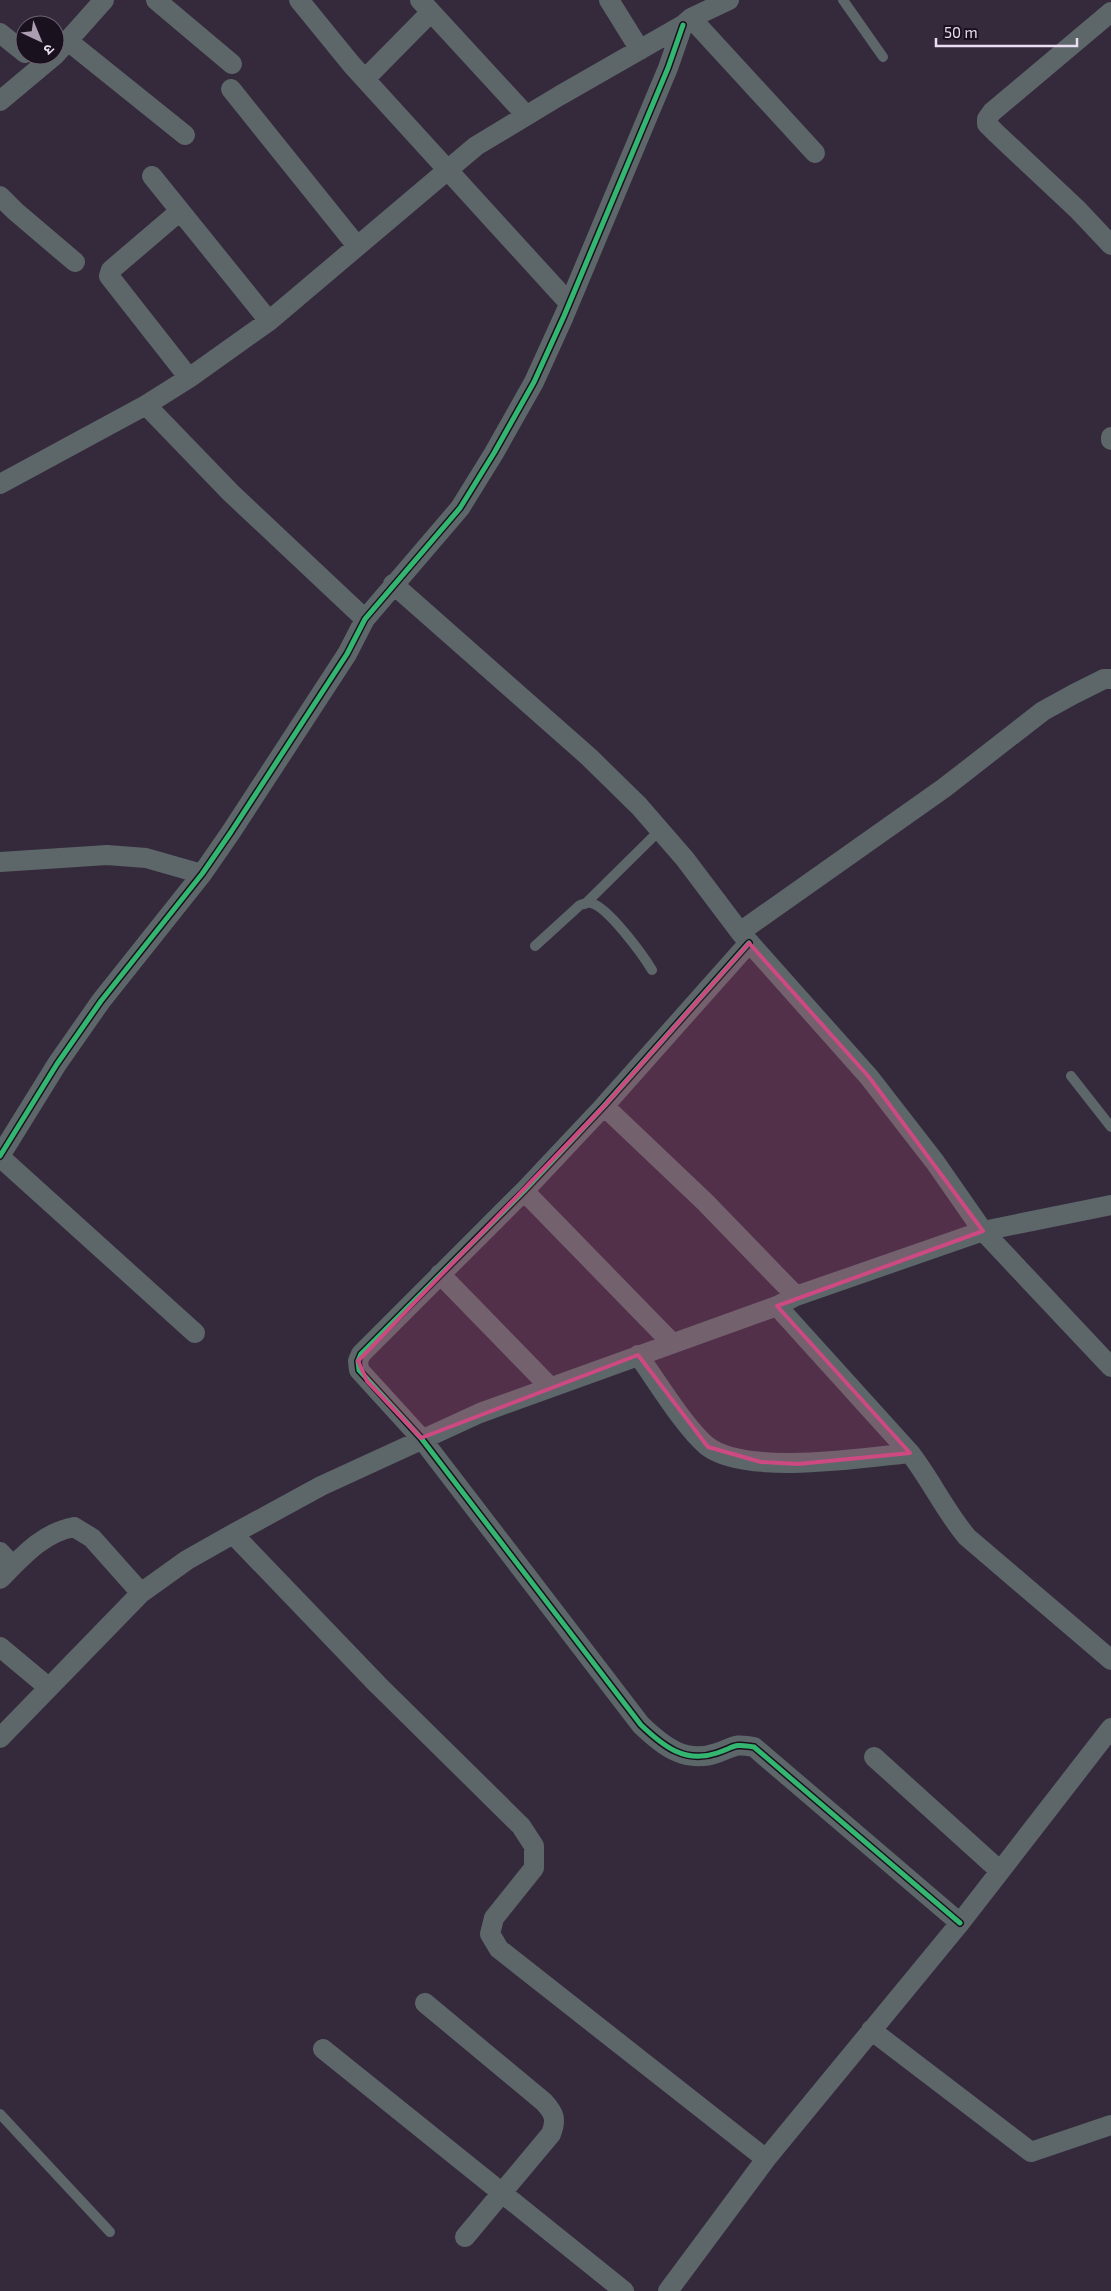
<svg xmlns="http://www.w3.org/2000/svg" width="1111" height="2291" font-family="'Exo 2','Noto Sans Devanagari',sans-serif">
	<rect width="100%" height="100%" fill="#352a3c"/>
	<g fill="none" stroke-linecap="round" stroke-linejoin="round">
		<path stroke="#5d676a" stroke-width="10" d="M 843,0 L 883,57
			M 585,904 L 660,830
			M 535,946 L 580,905 C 584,904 588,902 591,903 C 608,907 643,955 652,970
			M 1071,1076 L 1111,1127
			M 0,2114 L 110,2232"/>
		<path stroke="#5d676a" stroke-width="20" d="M 156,0 L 232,64
			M 299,0 L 352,65 L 569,303
			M 420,0 L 526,115
			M 609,0 L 640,50
			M 1111,12 L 992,112 L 987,119 L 987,124 L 996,133 L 1078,210 L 1111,245
			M 691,18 L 815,153
			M 0,33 L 25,53
			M 68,41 L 185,135
			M 55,55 L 104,0
			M 365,79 L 431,12
			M 231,89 L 357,246
			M 0,101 L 55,55
			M 152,176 L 269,321
			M 0,196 L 15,211 L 75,262
			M 180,211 L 111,270 L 109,276 L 189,378
			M 146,405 L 231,493 L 365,619
			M 1111,437 L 1111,440
			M 0,484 L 146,405 L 189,378 L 269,321 L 476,146 L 559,96 L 683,25 L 691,18 L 729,0
			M 393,584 L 589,757 L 639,806 L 685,859 L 740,932 L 869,1077 L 935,1162 L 983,1231 L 1111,1367
			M 0,862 L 107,855 L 146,858 L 202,874
			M 740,932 L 944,788 L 1043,711 L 1074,694 L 1104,679 L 1111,679
			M 749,943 L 604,1106 L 524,1191 L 361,1354 L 358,1361 L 359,1370 L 421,1438 L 641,1725 C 663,1746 685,1764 717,1753 C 735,1747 733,1743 754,1747 L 960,1923
			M 604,1106 L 705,1202 L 796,1296
			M 0,1156 L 57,1064 L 101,1001 L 202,874 L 231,832 L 347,654 L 365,619 L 460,508 L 494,453 L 534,382 L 564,316 L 668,68 L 683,25
			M 0,1157 L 195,1333
			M 524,1191 L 672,1343
			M 440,1274 L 550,1387
			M 777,1306 L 910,1453 C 931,1480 945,1511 967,1537 L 1111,1660
			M 638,1355 C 656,1380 685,1428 707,1446 C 746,1476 862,1458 910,1453
			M 233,1534 L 377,1684 L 521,1826 L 534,1846 L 534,1868 L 494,1918 L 490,1934 L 499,1949 L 766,2159
			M 0,1552 L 13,1566
			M 0,1579 C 22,1557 42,1533 74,1527 L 92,1538 L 141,1593
			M 0,1647 L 48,1687
			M 0,1738 L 141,1593 L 187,1560 L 233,1534 L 321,1486 L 480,1413 L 777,1306 L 796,1296 L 983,1231 L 1111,1205
			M 874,1757 L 1000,1871
			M 425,2003 L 544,2102 C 554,2113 557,2119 551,2134 L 465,2237
			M 871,2030 L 1031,2152 L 1111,2125
			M 323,2049 L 624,2291
			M 668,2291 L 766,2159 L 960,1923 L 1111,1728"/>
		<defs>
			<path id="cycleway" d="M 749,943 L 604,1106 L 524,1191 L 361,1354 L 358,1361 L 359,1370 L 421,1438 L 641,1725 C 663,1746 685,1764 717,1753 C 735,1747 733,1743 754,1747 L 960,1923
				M 0,1156 L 57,1064 L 101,1001 L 202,874 L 231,832 L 347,654 L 365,619 L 460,508 L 494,453 L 534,382 L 564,316 L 668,68 L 683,25"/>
		</defs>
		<use href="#cycleway" stroke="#1a111f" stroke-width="8"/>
		<use href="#cycleway" stroke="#33b770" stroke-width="5"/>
	</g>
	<path fill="#cc4981" fill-opacity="0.2" stroke="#cc4981" stroke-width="4" stroke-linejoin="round" d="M 749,943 L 869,1077 L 983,1231 L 777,1306 L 910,1453 L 798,1464 L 761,1462 L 708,1447 L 638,1355 L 421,1438 L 367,1381 L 358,1361 L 604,1106 Z"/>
	<g transform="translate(40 40) rotate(136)"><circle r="24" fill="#1a111f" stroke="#6d6373"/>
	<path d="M0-4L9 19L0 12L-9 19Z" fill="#ab9eb2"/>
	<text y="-8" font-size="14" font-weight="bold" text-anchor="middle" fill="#eaddf2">उ</text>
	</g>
	<path d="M936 38v8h141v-8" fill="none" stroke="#eaddf2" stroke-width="2.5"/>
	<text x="944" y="38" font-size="15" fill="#eaddf2" stroke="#1a111f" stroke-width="4" paint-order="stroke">50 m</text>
</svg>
